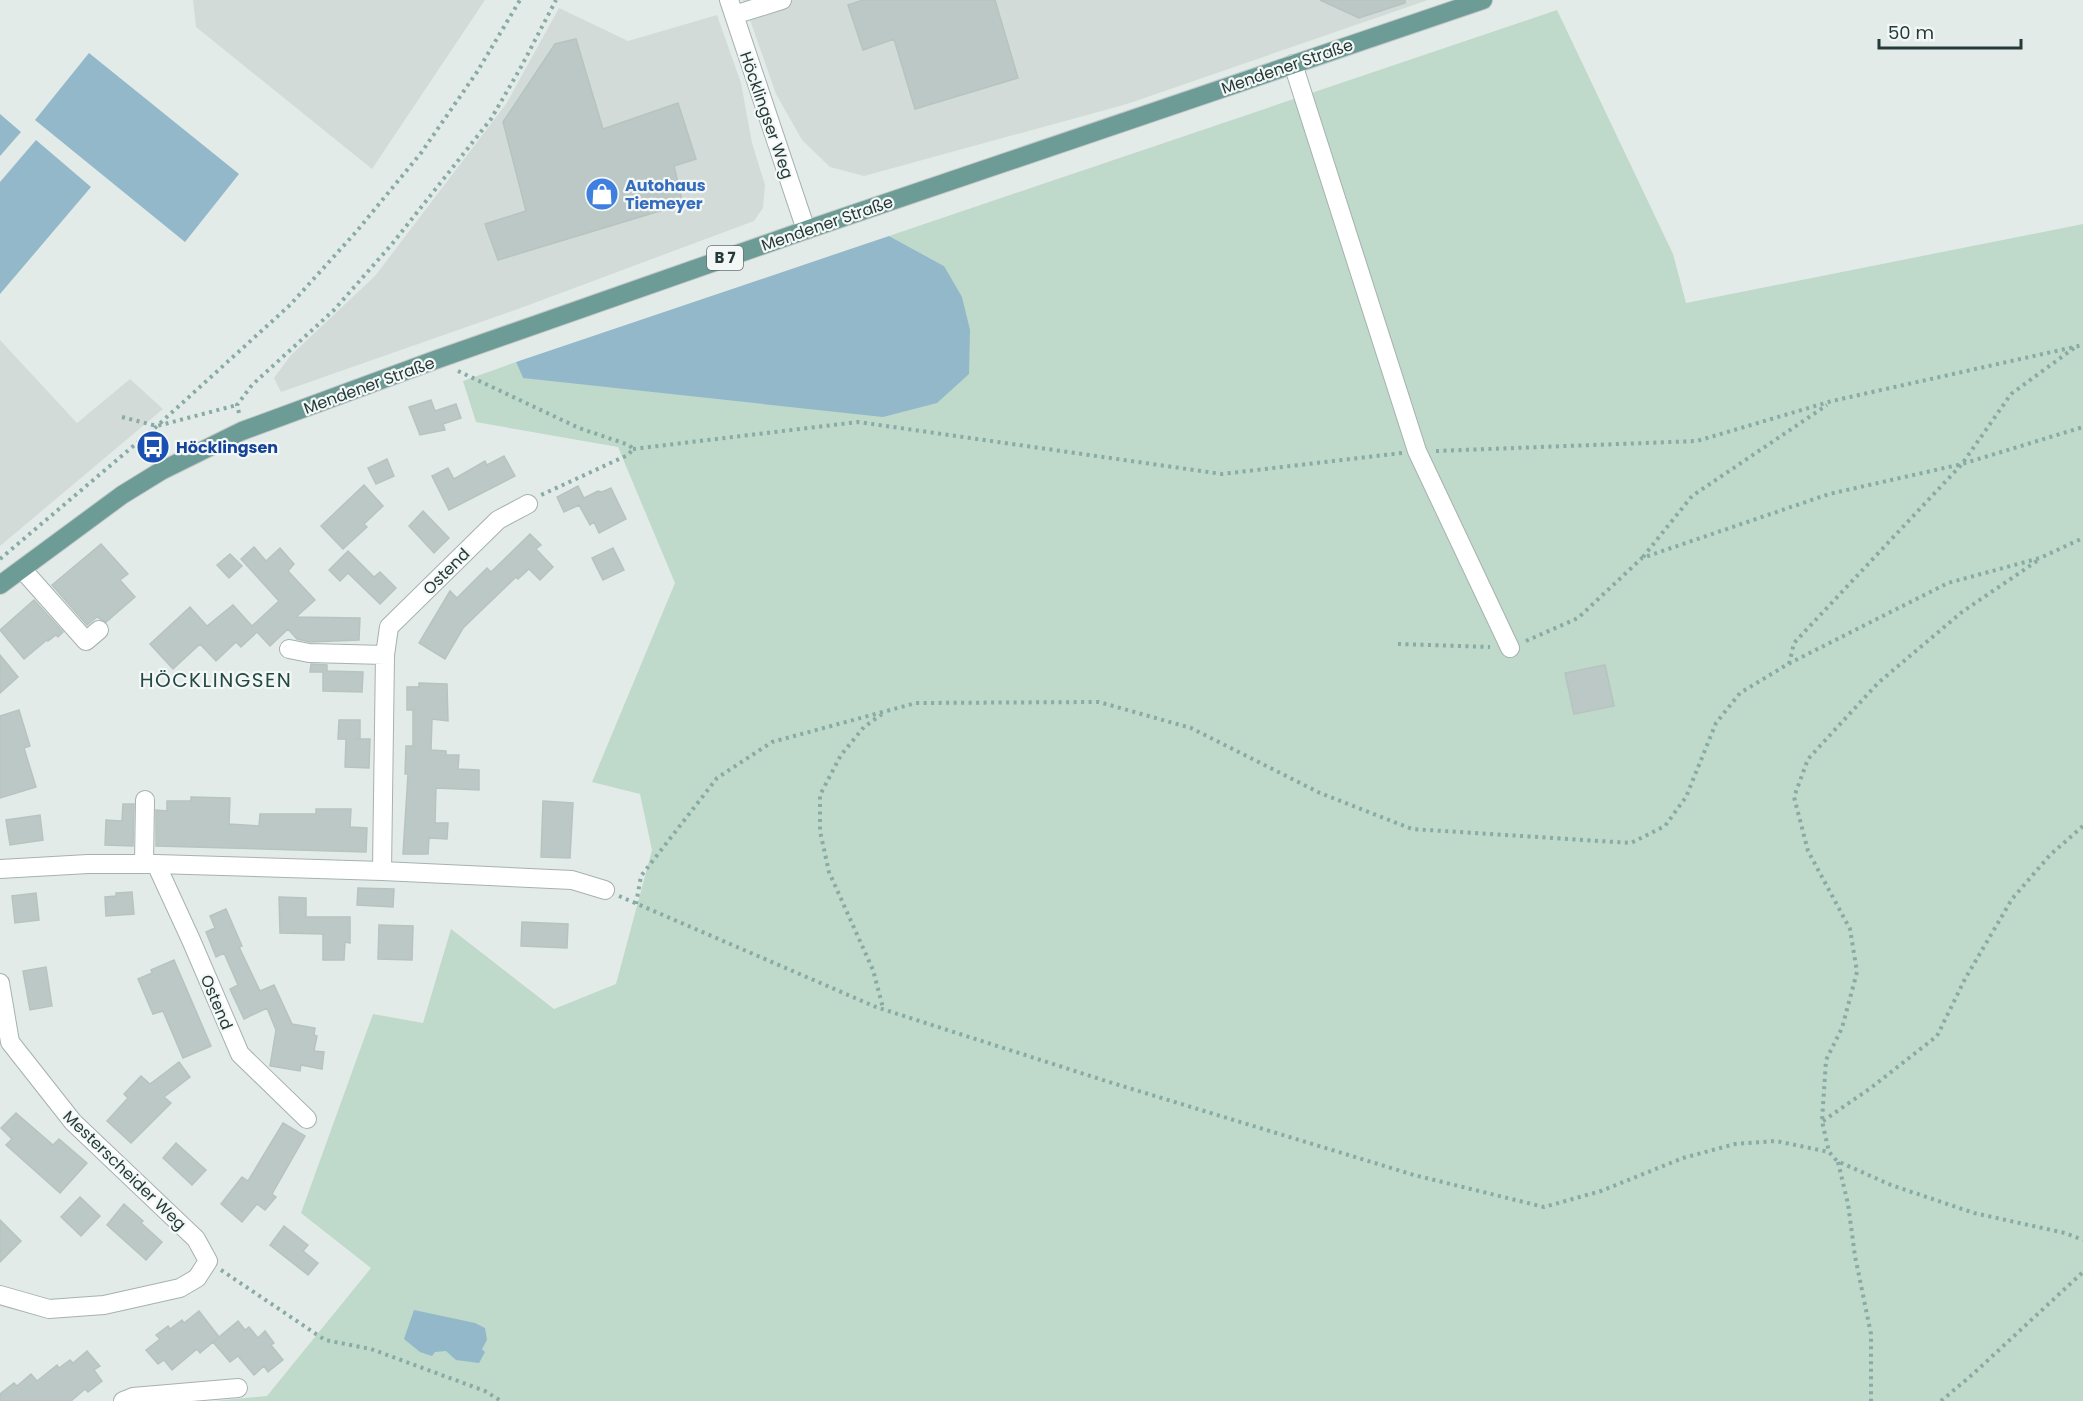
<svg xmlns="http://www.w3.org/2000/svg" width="2083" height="1401" font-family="Poppins,sans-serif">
	<rect width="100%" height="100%" fill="#e3ebe9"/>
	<path fill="#d2dbd8" d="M 193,0 L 485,0 L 372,169 L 196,27 Z
		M 743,0 L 1428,0 L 1127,104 L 864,176 L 830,167 L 802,140 L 776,94 Z
		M 559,8 L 628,41 L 717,15 L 741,83 L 752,143 L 765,185 L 763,208 L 754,221 L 518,309 L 281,392 L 274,378 L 291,355 L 375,276 L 506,104 Z
		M 0,340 L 77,423 L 130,379 L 163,409 L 0,546 Z"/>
	<path fill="#bfd9ca" d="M 1557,10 L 1673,254 L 1686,303 L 2083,224 L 2083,1401 L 213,1401 L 267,1396 L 371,1268 L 301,1213 L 373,1014 L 423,1023 L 451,929 L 554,1009 L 616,984 L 652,850 L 640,794 L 592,782 L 675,583 L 618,447 L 476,422 L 463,381 L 516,362 L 523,378 L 944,266 L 889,236 Z"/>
	<path fill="#92b8c9" d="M 89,53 L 239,174 L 185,242 L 35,120 Z
		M 0,114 L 21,132 L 0,156 Z
		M 36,140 L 91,187 L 0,294 L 0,182 Z
		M 889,236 L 944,266 L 962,297 L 970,330 L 969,374 L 937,403 L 883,417 L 523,378 L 516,362 Z
		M 414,1310 L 475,1323 L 485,1328 L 487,1340 L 482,1349 L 485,1352 L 479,1363 L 456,1360 L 446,1351 L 435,1352 L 432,1356 L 420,1352 L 404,1339 Z"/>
	<path fill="#bcc8c5" stroke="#b6c4c0" stroke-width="1.5" d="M 863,0 L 995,0 L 1018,78 L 915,109 L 894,39 L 863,50 L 848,5 Z
		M 1320,0 L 1405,0 L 1405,3 L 1359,18 Z
		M 576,39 L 603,129 L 678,103 L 696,159 L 674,166 L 683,204 L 498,260 L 485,224 L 526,211 L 503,122 L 555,44 Z
		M 431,400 L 435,411 L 456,404 L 461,418 L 443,424 L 445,430 L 420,435 L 409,407 Z
		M 504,456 L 515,476 L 449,510 L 432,476 L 448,468 L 454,479 L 485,461 L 487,465 Z
		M 387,459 L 394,476 L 376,484 L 368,468 Z
		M 364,485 L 383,506 L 364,524 L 367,527 L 343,549 L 321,526 Z
		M 578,486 L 584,498 L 598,491 L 602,492 L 611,488 L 626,519 L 599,533 L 594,522 L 590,525 L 579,505 L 564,512 L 557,497 Z
		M 423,511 L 449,538 L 434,553 L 409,526 Z
		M 530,534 L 541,545 L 536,549 L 553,567 L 540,580 L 529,569 L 518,579 L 516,577 L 463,628 L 445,659 L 419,643 L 450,591 L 457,598 L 487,568 L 491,572 Z
		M 101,544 L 128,574 L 120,580 L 135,597 L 106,622 L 97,617 L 87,625 L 52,585 Z
		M 254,547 L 266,561 L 280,548 L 294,564 L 288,571 L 315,600 L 296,617 L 360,618 L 359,640 L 310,642 L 297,639 L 288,629 L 270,646 L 257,632 L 241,647 L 236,642 L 216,661 L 200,644 L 173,669 L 150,644 L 190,607 L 207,626 L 233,605 L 252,626 L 279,601 L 241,559 Z
		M 613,548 L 624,570 L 603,580 L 592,558 Z
		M 348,551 L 374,577 L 380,572 L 396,588 L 380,604 L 348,573 L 340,581 L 329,570 Z
		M 230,554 L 242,566 L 229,578 L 217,565 Z
		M 34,600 L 63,632 L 58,637 L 56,635 L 48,641 L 48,639 L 24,659 L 0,630 Z
		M 0,655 L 18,677 L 0,693 Z
		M 311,664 L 327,665 L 327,671 L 363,672 L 362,692 L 323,691 L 323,672 L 310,672 Z
		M 1605,665 L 1614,706 L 1574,714 L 1565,673 Z
		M 419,683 L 447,684 L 448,721 L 432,719 L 431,750 L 446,751 L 446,755 L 459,755 L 458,769 L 479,770 L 479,790 L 436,788 L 435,823 L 448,823 L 447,839 L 429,838 L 428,854 L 403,854 L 408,774 L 405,774 L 406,746 L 413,746 L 413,710 L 407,710 L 407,687 L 419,687 Z
		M 19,710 L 30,746 L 24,748 L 36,787 L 0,798 L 0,716 Z
		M 339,720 L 360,720 L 360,739 L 354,739 L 370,739 L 369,768 L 345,767 L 346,739 L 338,739 Z
		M 191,797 L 230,798 L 229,824 L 259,826 L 260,814 L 316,814 L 316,809 L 351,809 L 350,827 L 367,828 L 366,852 L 156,846 L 156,810 L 167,811 L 167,801 L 191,801 Z
		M 543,801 L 573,803 L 570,858 L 541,857 Z
		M 123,804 L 134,804 L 133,846 L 105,845 L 106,820 L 122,821 Z
		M 40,815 L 43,840 L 10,845 L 6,820 Z
		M 358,888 L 394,889 L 393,907 L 357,905 Z
		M 132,892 L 134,914 L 106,916 L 105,897 L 116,896 L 116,893 Z
		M 36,893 L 39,920 L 15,923 L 12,896 Z
		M 279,897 L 306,898 L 306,917 L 350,917 L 350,943 L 345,942 L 344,960 L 323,960 L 323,934 L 280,933 Z
		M 226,909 L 242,946 L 239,947 L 260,991 L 274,985 L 292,1024 L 315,1028 L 314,1035 L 317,1036 L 314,1051 L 324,1052 L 322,1069 L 301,1065 L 300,1071 L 270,1066 L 276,1030 L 267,1008 L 244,1019 L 230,989 L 238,985 L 224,953 L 216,957 L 206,932 L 215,928 L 210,916 Z
		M 522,922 L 568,924 L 567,948 L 521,946 Z
		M 379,925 L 413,926 L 412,960 L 378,959 Z
		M 174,960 L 211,1046 L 183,1058 L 163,1011 L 153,1014 L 138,979 L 152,973 L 151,970 Z
		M 46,967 L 52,1006 L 30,1010 L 23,971 Z
		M 179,1062 L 190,1077 L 164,1097 L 171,1103 L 131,1143 L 107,1121 L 128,1098 L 124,1094 L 141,1076 L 150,1084 Z
		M 16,1113 L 53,1145 L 59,1139 L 87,1163 L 60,1193 L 6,1145 L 12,1139 L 1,1128 Z
		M 283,1123 L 305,1136 L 272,1194 L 276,1197 L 265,1210 L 257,1204 L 242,1222 L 221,1204 L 242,1177 L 248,1181 Z
		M 176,1143 L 206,1170 L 192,1185 L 163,1158 Z
		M 80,1197 L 100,1216 L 81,1236 L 61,1217 Z
		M 124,1204 L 143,1221 L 141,1223 L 162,1242 L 146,1260 L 107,1225 Z
		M 0,1220 L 21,1241 L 0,1262 Z
		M 284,1226 L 308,1245 L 303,1251 L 318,1263 L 308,1275 L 270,1245 Z
		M 199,1311 L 219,1337 L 200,1353 L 197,1349 L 172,1370 L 164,1360 L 158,1364 L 146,1350 L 160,1339 L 156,1335 L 168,1326 L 170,1329 L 182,1320 L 184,1323 Z
		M 238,1321 L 245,1330 L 249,1327 L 258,1338 L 265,1331 L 274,1343 L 271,1345 L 283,1360 L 268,1372 L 264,1366 L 254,1375 L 238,1356 L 230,1362 L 213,1342 Z
		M 87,1351 L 100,1366 L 94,1370 L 102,1381 L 88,1392 L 85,1389 L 71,1401 L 0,1401 L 0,1394 L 14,1383 L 17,1386 L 31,1374 L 37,1381 L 57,1365 L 59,1368 L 70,1360 L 73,1363 Z"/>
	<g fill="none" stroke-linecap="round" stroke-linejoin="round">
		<defs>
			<path id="minor" d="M 729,0 L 806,230
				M 734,15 L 782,0
				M 1293,64 L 1417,451 L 1510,648
				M 22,569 L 86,641 L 99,630
				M 289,649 L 309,653 L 385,655
				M 144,864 L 145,800
				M 156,864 L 191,940 L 240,1054 L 307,1119
				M 0,869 L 88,864 L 156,864 L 382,871 L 572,880 L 605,890
				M 382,871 L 385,655 L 389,627 L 498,520 L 528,504
				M 0,983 L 10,1042 L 73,1122 L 196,1239 L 208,1261 L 197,1278 L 180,1288 L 104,1305 L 49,1309 L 0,1295
				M 123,1401 L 133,1397 L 238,1388"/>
			<path id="major" d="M 0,585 L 122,495 L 161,471 L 242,431 L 435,360 L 806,230 L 1483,0"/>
		</defs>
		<use href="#minor" stroke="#a6b2b0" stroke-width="20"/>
		<use href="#major" stroke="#c2c8c7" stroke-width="20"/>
		<path stroke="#88aba5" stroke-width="4" stroke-dasharray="3 4.5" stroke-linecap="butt" d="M 458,371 L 579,428 L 629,445 L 633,449 L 628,455 L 541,495
			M 239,413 L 237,405 L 252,385 L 334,310 L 392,244 L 491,119 L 521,67 L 556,0
			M 122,417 L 157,426 L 237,405
			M 633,449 L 858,422 L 1222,474 L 1402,453
			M 1436,451 L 1697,441 L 1832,401 L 2083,345
			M 1643,557 L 1692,496 L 1827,405
			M 0,559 L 157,426 L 290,305 L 356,232 L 421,153 L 477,72 L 520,0
			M 2037,561 L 1962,612 L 1878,683 L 1808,759 L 1794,797 L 1808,851 L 1850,929 L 1857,972 L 1842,1028 L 1826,1060 L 1822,1121 L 1829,1152 L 1837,1161 L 1891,1185 L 1974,1213 L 2065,1233 L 2083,1240
			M 1526,641 L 1578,618 L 1642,558 L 1829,494 L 1962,464 L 2083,427
			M 1398,644 L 1490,647
			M 1789,664 L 1794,643 L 1962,464 L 2011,394 L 2074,348
			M 882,714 L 864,727 L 841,755 L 820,795 L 820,831 L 829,872 L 873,970 L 883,1008
			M 619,896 L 876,1007 L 1109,1082 L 1414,1175 L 1544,1207 L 1601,1191 L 1683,1158 L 1735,1144 L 1776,1141 L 1829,1152
			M 636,904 L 641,876 L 717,778 L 772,742 L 916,703 L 1099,702 L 1191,728 L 1320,793 L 1412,829 L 1631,843 L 1665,826 L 1686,797 L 1716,723 L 1740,693 L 1788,664 L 1948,583 L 2040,558 L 2083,538
			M 1823,1121 L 1872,1087 L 1937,1036 L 1965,979 L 2012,899 L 2050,855 L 2083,826
			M 1838,1162 L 1848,1204 L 1855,1256 L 1871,1334 L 1871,1401
			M 221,1270 L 325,1340 L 371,1349 L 485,1391 L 501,1401
			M 1941,1401 L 1973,1374 L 2083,1272"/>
		<use href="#minor" stroke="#fff" stroke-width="18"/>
		<use href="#major" stroke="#6d9b96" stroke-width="18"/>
	</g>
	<defs>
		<symbol id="shop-disc" viewBox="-11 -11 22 22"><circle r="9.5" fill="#3f7fe0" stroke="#f3f8f6"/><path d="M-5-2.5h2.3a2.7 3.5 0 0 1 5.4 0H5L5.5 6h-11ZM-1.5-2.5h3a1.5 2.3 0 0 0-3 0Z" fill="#fff"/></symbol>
		<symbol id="bus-disc" viewBox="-11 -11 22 22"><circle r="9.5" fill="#1a4fb4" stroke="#f3f8f6"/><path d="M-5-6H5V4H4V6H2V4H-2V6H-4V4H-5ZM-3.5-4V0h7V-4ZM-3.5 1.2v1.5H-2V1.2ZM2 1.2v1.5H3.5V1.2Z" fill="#fff"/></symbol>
	</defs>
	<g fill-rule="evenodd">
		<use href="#shop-disc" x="583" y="175" width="38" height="38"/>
		<use href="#bus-disc" x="134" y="428" width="38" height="38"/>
	</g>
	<g text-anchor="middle" stroke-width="4.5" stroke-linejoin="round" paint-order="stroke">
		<rect fill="#f3f8f6" stroke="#637371" stroke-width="1.5" x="707" y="246" width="36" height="24" rx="4.5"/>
		<g font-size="15" font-weight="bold" fill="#253a38">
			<text x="725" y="263">B 7</text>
		</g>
		<g font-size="16" fill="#253a38" stroke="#f3f8f6">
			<text transform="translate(1287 66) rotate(-19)" y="6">Mendener Straße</text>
			<text transform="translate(767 115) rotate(71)" y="6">Höcklingser Weg</text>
			<text transform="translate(827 223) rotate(-19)" y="6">Mendener Straße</text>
			<text transform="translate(369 385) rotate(-20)" y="6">Mendener Straße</text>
			<text transform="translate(446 571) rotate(-45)" y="6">Ostend</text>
			<text transform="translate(217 1002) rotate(67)" y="6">Ostend</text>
			<text transform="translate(125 1170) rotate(44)" y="6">Mesterscheider Weg</text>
		</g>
		<g font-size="16" font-weight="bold" fill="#366cbe" stroke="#f3f8f6" text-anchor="start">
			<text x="625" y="191">Autohaus<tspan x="625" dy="18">Tiemeyer</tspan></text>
		</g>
		<g font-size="16" font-weight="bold" fill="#164399" stroke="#f3f8f6" text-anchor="start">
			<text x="176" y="453">Höcklingsen</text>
		</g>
		<g font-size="20" letter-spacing="1.5" fill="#244a46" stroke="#f3f8f6">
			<text x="216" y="687">HÖCKLINGSEN</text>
		</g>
	</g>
	<path d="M1879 39v9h142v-9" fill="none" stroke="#253a38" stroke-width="3"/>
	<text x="1888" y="39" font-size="18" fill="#253a38" stroke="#f3f8f6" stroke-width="4.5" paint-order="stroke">50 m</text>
</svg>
